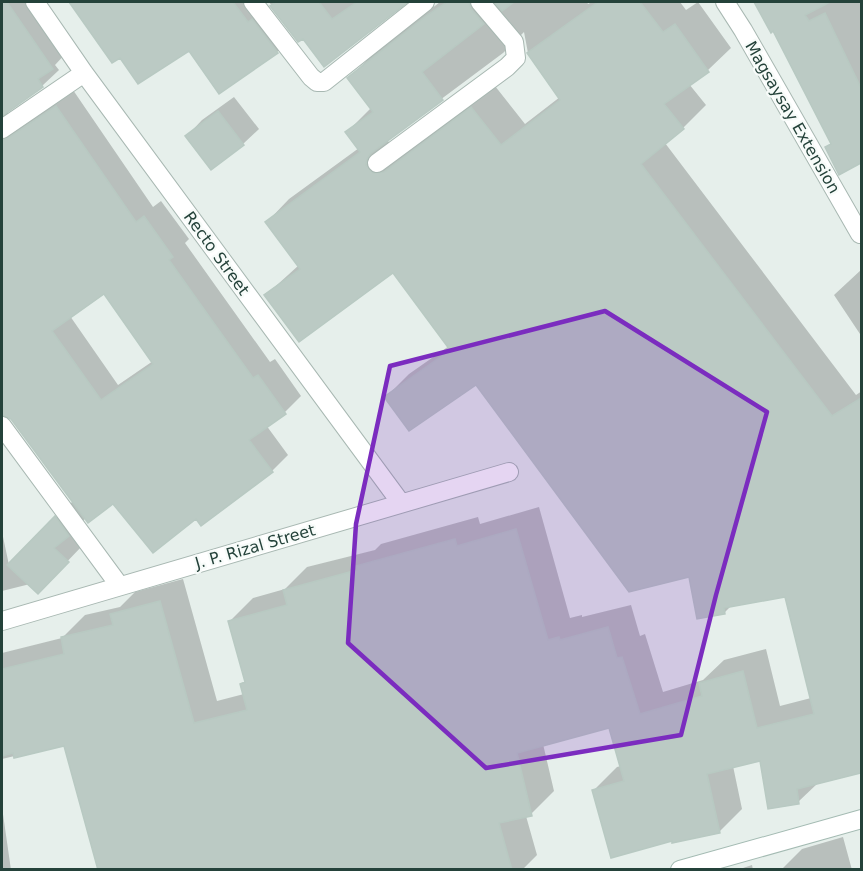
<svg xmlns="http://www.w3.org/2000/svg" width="863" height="871" font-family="'DejaVu Sans',sans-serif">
	<rect width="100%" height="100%" fill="#e6efeb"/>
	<path fill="#0003" fill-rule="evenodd" d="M 2,2 L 34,2 L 68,51 L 55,65 L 59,70 L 42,86 L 8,110 L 8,118 L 73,90 L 153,207 L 161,201 L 189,239 L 185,243 L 270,362 L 275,359 L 301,396 L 285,412 L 266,425 L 288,455 L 272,471 L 196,516 L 114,502 L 86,518 L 70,533 L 83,545 L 38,592 L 30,584 L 2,591 L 2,532 L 9,565 L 73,501 L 12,418 L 6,414 L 2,414 ZM 104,292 L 153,361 L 118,385 L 70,316 Z
		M 72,2 L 261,2 L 290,39 L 277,52 L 219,92 L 189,49 L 121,56 L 113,61 Z
		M 269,2 L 405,2 L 325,65 L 303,36 L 298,40 Z
		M 440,2 L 587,2 L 588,4 L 592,2 L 680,2 L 686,10 L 698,2 L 731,48 L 708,70 L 689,84 L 706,105 L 683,128 L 665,143 L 856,395 L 862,391 L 862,772 L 818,783 L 798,802 L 762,759 L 733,766 L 742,809 L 719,832 L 594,790 L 617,767 L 621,766 L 610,726 L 543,744 L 554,791 L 531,814 L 526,816 L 537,855 L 522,870 L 452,870 L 65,744 L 2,759 L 2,653 L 62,638 L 85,615 L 120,607 L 135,592 L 183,579 L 217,701 L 244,694 L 242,684 L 246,680 L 230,621 L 253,598 L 285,589 L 307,567 L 375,550 L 381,544 L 478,517 L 480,524 L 539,507 L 570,618 L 582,615 L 582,617 L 631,605 L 640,636 L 645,634 L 663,692 L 703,680 L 724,660 L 766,649 L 780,706 L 811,698 L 786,595 L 732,605 L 725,612 L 690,575 L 476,382 L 386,397 L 409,374 L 449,346 L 393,271 L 266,295 L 299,265 L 267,222 L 289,199 L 359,148 L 347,132 L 372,107 L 349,78 L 372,55 ZM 524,32 L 528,53 L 560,97 L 525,124 L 495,86 L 396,151 L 388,141 L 389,138 L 503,53 Z
		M 755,2 L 862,2 L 862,162 L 840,173 L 827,147 L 832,142 L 774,29 L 772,31 Z
		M 234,97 L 259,129 L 243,144 L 187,136 L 202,120 Z
		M 862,269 L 862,337 L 834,295 Z
		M 2,807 L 11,870 L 2,870 Z
		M 843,837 L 852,870 L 781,870 L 802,849 Z
		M 752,865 L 753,870 L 737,870 Z"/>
	<path fill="#bbcac4" stroke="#b8c9c2" stroke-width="1.5" fill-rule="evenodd" d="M 2,2 L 7,2 L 53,69 L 38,79 L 43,87 L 2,116 Z
		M 69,2 L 233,2 L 248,22 L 252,19 L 278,53 L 219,94 L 189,51 L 138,84 L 120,58 L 112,63 Z
		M 276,2 L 319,2 L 332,19 L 357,2 L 408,2 L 324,67 L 303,39 L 298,42 L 270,6 Z
		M 447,2 L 469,2 L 471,9 L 484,24 L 422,72 L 443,100 L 370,154 L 367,159 L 366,165 L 373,173 L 384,172 L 471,107 L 501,145 L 560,100 L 527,53 L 598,2 L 640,2 L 663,32 L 675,24 L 709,72 L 664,104 L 684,129 L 641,164 L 832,416 L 861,398 L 861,773 L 797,789 L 799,804 L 768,809 L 760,761 L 707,774 L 720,833 L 672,843 L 672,841 L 611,858 L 592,790 L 624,781 L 609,728 L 517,753 L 532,816 L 499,823 L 512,870 L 98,870 L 64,746 L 14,758 L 13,753 L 2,756 L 2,669 L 64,654 L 61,637 L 113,625 L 110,614 L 160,601 L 194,723 L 247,710 L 240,684 L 245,682 L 228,621 L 287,605 L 283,590 L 357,570 L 356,566 L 455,539 L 457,546 L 516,529 L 548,640 L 559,637 L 560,640 L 608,627 L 617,658 L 622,657 L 640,714 L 702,696 L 699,683 L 743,671 L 757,728 L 814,714 L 785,597 L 724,608 L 725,614 L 697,619 L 689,577 L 629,592 L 476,385 L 409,431 L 384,397 L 450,350 L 393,273 L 299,342 L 264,295 L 300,269 L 265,222 L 360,152 L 345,132 L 373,112 L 347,78 L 426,16 Z
		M 494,2 L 514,2 L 502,11 Z
		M 754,2 L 830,2 L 805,15 L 809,21 L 825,13 L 861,88 L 861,163 L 839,175 L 825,147 L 831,144 L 773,31 L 771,33 Z
		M 56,106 L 136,222 L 144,216 L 173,257 L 169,260 L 213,322 L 253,378 L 258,375 L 286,414 L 249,440 L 273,472 L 201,526 L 196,519 L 153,553 L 113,504 L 88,523 L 11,419 L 2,415 L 2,140 L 8,138 ZM 104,294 L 153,364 L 101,400 L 52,331 Z
		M 218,111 L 244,145 L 211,170 L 185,136 Z
		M 55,516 L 69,536 L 54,548 L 69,562 L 38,594 L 7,565 Z"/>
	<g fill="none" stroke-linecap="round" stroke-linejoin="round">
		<defs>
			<path id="street" d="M 35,2 L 84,73 L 401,503
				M 253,2 L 311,77 L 317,82 L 324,82 L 425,2
				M 725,2 L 743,30 L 860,234
				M 2,129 L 84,73
				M 377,163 L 507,67 L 516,58 L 514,42 L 480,2
				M 2,426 L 119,585
				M 2,621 L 509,472"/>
			<path id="secondary" d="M 680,870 L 862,819"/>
		</defs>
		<use href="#street" stroke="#a8b8b2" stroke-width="20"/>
		<use href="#secondary" stroke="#a4bbb3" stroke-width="20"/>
		<use href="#street" stroke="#fff" stroke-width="18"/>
		<use href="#secondary" stroke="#fff" stroke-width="18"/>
	</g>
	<path fill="#7b2cbf" fill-opacity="0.2" stroke="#7b2cbf" stroke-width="4.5" stroke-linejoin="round" d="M 605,311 L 767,412 L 716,595 L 681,735 L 486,768 L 348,643 L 356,524 L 390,366 Z"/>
	<g text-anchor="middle" stroke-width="4.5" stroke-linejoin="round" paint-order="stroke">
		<g font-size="16" fill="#24423a" stroke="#f7fbf9">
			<text transform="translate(793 117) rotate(60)" y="6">Magsaysay Extension</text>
			<text transform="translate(217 253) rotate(54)" y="6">Recto Street</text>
			<text transform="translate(255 546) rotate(-16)" y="6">J. P. Rizal Street</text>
		</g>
	</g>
	<rect width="863" height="871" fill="none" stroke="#24423a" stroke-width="6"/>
</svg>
